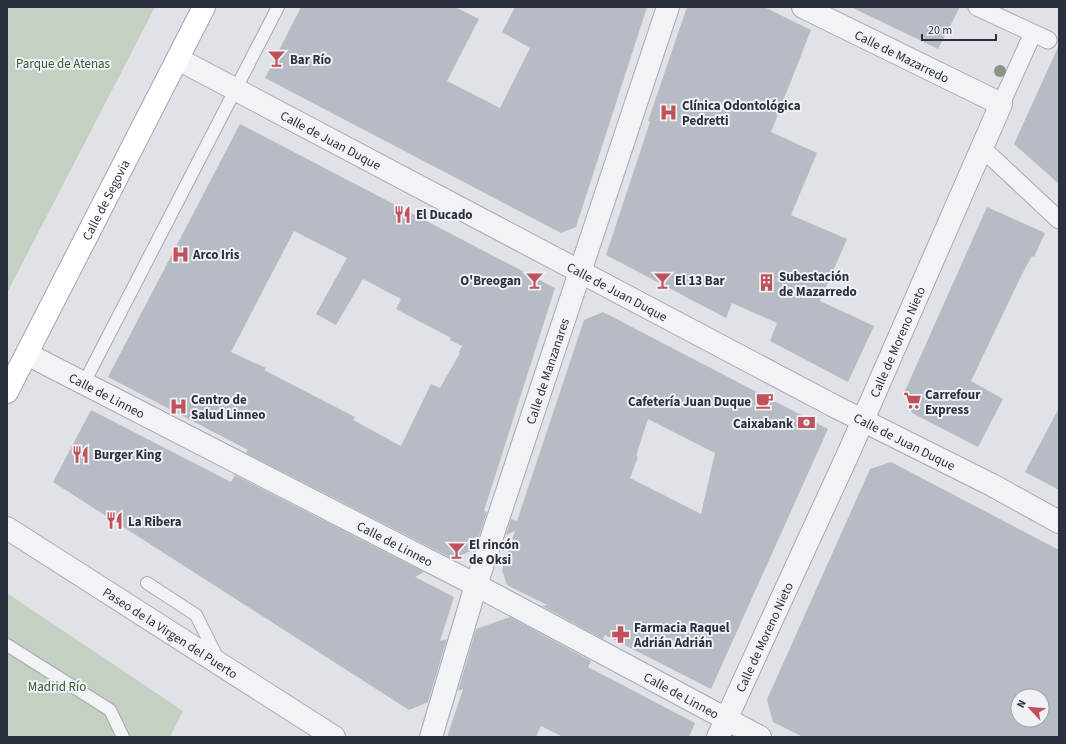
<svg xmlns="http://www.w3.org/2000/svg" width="1066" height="744" font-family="'Source Sans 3',sans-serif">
	<rect width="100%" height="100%" fill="#e0e2e7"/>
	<path fill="#c4d0c2" d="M 7,7 L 155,7 L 7,293 Z
		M 7,593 L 183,711 L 170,737 L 7,737 Z"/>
	<path fill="#b7bbc4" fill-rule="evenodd" d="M 301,7 L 455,7 L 479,19 L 447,81 L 500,108 L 530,48 L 502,32 L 515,7 L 647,7 L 576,227 L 561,233 L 265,78 Z
		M 687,7 L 764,7 L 811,30 L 771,132 L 817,153 L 791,215 L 847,239 L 820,301 L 874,326 L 848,382 L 770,341 L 777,323 L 732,303 L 726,318 L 606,255 L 650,122 L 648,121 Z
		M 851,7 L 960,7 L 938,49 Z
		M 1059,45 L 1059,184 L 1014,144 Z
		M 240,124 L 555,288 L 484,511 L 487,512 L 475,549 L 453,559 L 246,453 L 248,450 L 108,377 ZM 294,231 L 347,258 L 316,314 L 336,325 L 363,279 L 401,299 L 396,309 L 451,338 L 450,340 L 462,346 L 459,352 L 460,353 L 440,388 L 431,384 L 401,446 L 353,420 L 355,417 L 264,370 L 266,368 L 231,352 Z
		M 987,207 L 1045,233 L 1034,257 L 1032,256 L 1022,274 L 971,381 L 1003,399 L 978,447 L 912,413 L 905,391 Z
		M 603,312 L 828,429 L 711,689 L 605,635 L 603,639 L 542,606 L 547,605 L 507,585 L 502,570 L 515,531 L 506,535 L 511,519 L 517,521 L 584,320 ZM 648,419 L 715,453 L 701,514 L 630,478 L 638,457 L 636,456 Z
		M 1059,408 L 1059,490 L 1025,472 Z
		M 91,410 L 231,482 L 235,475 L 424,572 L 415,577 L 454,597 L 440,641 L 447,639 L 428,702 L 409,710 L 53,482 Z
		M 891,462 L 1059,550 L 1059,737 L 803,737 L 773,722 L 767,700 L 769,695 L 870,469 ZM 1018,696 L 1042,696 L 1042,720 L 1018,720 Z
		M 510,617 L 591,661 L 588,667 L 695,723 L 689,737 L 563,737 L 541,726 L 536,737 L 447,737 L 463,689 L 458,691 L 476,629 Z"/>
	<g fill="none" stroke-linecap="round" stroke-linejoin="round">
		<defs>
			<path id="service" d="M 84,383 L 278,7
				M 147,583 L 196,615 L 218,659
				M 7,645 L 110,710 L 123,737"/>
			<path id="pedestrian" d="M 977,7 L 1048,40
				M 1001,104 L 1033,33
				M 982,148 L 1059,220"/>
			<g id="minor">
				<path id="s1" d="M 178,59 L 834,406 L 992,485 L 1059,522"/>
				<path id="s2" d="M 27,354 L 476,585 L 760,737"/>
				<path id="s3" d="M 431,737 L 476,585 L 668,7"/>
				<path id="s4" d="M 718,737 L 849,452 L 1001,104 L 803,7"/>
			</g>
			<g id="tertiary">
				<path id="s5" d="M 7,528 L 334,737"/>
			</g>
			<g id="primary">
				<path id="s6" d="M 7,392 L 204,7"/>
			</g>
		</defs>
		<use href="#service" stroke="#a6a9b1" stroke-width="14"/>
		<use href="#pedestrian" stroke="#a6a9b1" stroke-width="19"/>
		<use href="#minor" stroke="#a6a9b1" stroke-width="24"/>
		<use href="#tertiary" stroke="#a6a9b1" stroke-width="24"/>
		<use href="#primary" stroke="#a0a6b2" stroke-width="24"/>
		<use href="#service" stroke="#f2f3f6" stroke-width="12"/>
		<use href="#pedestrian" stroke="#f2f3f6" stroke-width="17"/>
		<use href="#minor" stroke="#f2f3f6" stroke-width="22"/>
		<use href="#tertiary" stroke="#f2f3f6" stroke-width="22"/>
		<use href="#primary" stroke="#fff" stroke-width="22"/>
	</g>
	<circle fill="#869687" cx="1000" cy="71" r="6"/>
	<defs>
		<symbol id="bar-bare" viewBox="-9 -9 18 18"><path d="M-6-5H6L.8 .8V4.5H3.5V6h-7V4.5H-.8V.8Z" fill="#c0505a" stroke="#eff1f5" stroke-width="2.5" paint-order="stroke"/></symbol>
		<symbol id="hospital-bare" viewBox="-9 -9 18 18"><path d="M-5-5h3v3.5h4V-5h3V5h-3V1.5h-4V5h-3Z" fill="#c0505a" stroke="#eff1f5" stroke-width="2.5" paint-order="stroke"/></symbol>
		<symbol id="restaurant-bare" viewBox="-9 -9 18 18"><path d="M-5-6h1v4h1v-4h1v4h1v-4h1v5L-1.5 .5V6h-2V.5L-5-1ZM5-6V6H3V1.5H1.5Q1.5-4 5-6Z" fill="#c0505a" stroke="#eff1f5" stroke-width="2.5" paint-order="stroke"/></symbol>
		<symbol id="building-bare" viewBox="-9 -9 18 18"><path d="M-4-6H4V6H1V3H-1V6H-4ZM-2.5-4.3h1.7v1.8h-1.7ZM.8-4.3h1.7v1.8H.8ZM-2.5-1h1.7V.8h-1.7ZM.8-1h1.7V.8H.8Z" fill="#c0505a" stroke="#eff1f5" stroke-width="2.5" paint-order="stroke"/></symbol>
		<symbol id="cafe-bare" viewBox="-9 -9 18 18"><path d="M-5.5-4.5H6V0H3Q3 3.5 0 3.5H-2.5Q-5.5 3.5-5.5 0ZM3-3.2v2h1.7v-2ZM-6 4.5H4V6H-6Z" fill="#c0505a" stroke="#eff1f5" stroke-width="2.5" paint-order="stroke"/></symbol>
		<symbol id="supermarket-bare" viewBox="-9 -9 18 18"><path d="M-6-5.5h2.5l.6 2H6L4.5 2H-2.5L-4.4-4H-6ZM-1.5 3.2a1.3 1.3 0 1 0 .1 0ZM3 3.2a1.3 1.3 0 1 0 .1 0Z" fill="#c0505a" stroke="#eff1f5" stroke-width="2.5" paint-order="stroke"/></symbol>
		<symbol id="bank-bare" viewBox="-9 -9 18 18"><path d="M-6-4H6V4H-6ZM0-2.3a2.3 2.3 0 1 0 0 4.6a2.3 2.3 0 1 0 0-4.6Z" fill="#c0505a" stroke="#eff1f5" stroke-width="2.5" paint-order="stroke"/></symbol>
		<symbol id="pharmacy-bare" viewBox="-9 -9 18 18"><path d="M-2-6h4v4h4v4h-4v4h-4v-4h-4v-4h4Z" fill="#c0505a" stroke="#eff1f5" stroke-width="2.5" paint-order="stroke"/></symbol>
	</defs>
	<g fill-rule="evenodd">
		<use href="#bar-bare" x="264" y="46" width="25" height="25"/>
		<use href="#hospital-bare" x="656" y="100" width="25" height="25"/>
		<use href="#restaurant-bare" x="390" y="202" width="25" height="25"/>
		<use href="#hospital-bare" x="168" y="242" width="25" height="25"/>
		<use href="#bar-bare" x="522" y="268" width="25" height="25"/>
		<use href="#bar-bare" x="650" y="268" width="25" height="25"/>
		<use href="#building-bare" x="754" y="270" width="25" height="25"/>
		<use href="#cafe-bare" x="752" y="388" width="25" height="25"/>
		<use href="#supermarket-bare" x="900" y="388" width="25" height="25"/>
		<use href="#hospital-bare" x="166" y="394" width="25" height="25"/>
		<use href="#bank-bare" x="794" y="410" width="25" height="25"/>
		<use href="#restaurant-bare" x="68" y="442" width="25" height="25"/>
		<use href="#restaurant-bare" x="102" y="508" width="25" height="25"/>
		<use href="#bar-bare" x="444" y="538" width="25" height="25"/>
		<use href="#pharmacy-bare" x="608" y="622" width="25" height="25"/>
	</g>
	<g text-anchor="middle" stroke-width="4" stroke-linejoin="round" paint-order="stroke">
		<g font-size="13" fill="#2a303d" stroke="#eff1f5">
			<text transform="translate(902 56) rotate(26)" y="5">Calle de Mazarredo</text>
			<text dy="5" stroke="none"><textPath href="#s1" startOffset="173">Calle de Juan Duque</textPath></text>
			<text dy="5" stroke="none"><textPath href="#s6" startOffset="216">Calle de Segovia</textPath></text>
			<text dy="5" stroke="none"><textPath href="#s1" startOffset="497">Calle de Juan Duque</textPath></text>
			<text dy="5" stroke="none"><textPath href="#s4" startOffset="434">Calle de Moreno Nieto</textPath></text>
			<text dy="5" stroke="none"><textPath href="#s3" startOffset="384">Calle de Manzanares</textPath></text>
			<text dy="5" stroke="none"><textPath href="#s2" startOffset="90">Calle de Linneo</textPath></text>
			<text dy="5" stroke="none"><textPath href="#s1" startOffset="821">Calle de Juan Duque</textPath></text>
			<text dy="5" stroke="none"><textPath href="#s2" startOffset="414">Calle de Linneo</textPath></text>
			<text dy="5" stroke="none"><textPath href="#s5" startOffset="194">Paseo de la Virgen del Puerto</textPath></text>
			<text dy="5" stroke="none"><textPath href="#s4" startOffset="110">Calle de Moreno Nieto</textPath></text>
			<text dy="5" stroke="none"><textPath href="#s2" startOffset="738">Calle de Linneo</textPath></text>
		</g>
		<g font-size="13" font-weight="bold" fill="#2a303d" stroke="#eff1f5" text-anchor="start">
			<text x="290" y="64">Bar Río</text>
			<text x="682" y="110">Clínica Odontológica<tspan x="682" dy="15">Pedretti</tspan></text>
			<text x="416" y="219">El Ducado</text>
			<text x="193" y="259">Arco Iris</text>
			<text x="779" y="281">Subestación<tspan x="779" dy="15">de Mazarredo</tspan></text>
			<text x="521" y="285" text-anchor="end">O'Breogan</text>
			<text x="675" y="285">El 13 Bar</text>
			<text x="925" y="399">Carrefour<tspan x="925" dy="15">Express</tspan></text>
			<text x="191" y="404">Centro de<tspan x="191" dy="15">Salud Linneo</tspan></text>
			<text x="751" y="406" text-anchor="end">Cafetería Juan Duque</text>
			<text x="793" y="428" text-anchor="end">Caixabank</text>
			<text x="94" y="459">Burger King</text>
			<text x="128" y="526">La Ribera</text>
			<text x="469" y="549">El rincón<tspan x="469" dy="15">de Oksi</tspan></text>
			<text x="634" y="632">Farmacia Raquel<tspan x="634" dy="15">Adrián Adrián</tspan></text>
		</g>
		<g font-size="13" fill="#3c5739" stroke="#eff1f5">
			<text x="63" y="68">Parque de Atenas</text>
			<text x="57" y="691">Madrid Río</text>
		</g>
	</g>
	<rect width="1066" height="744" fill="none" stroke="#2a303d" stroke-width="16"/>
	<g transform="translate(1030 708) rotate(296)"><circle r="19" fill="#eff1f5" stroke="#a0a4ab"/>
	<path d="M0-3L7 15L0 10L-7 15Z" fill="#c0505a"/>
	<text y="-6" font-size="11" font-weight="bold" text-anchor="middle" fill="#2a303d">N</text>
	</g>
	<path d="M922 34v6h74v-6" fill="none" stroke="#2a303d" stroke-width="2"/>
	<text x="928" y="34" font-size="12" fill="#2a303d" stroke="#eff1f5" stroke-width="3" paint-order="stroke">20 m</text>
</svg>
